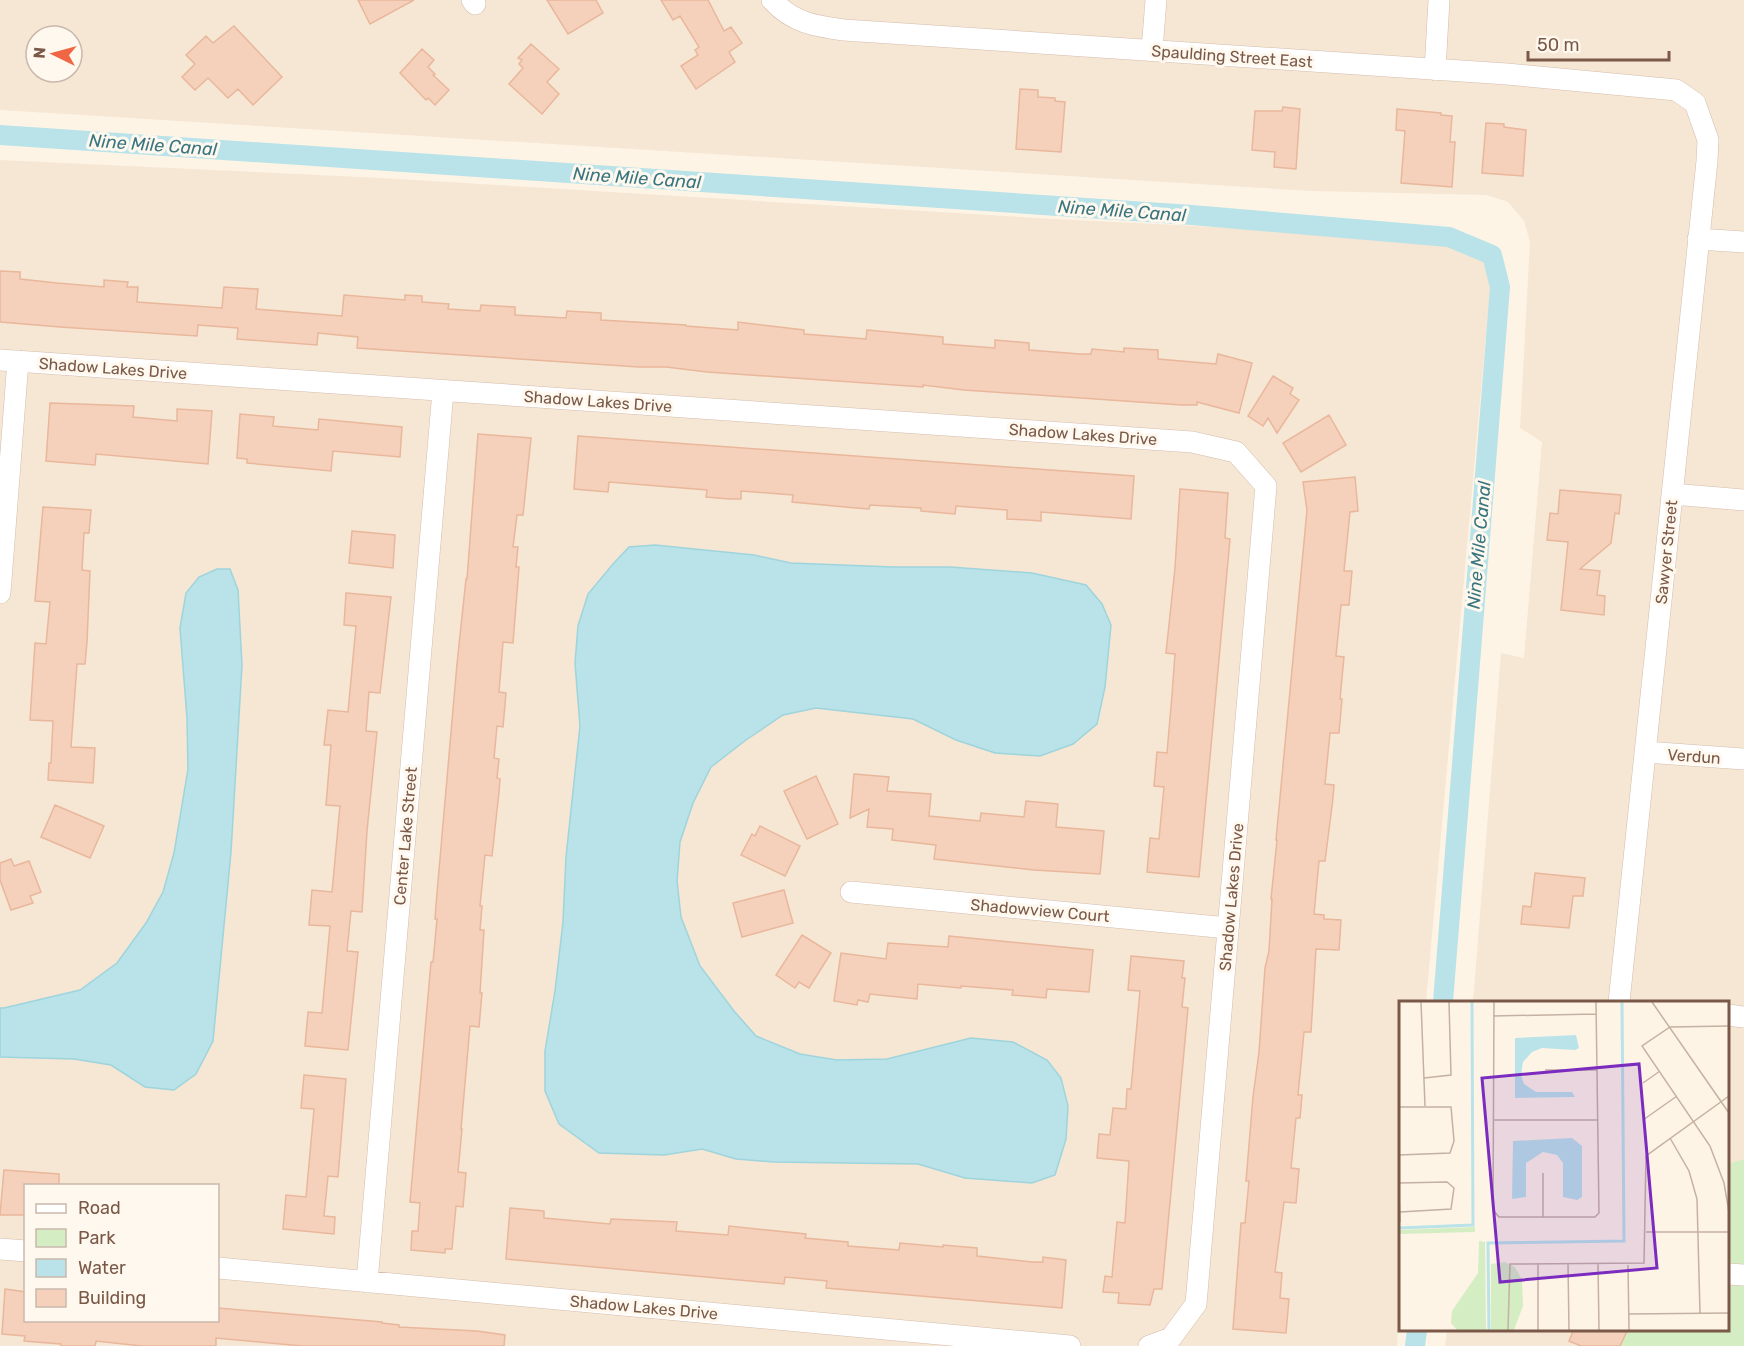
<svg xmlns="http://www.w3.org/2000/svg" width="1744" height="1346" font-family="Rubik,sans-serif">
	<rect width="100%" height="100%" fill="#fef4e6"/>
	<path fill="#f6e6d4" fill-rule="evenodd" d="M 0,0 L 1744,0 L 1744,1159 L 1728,1164 L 1728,1002 L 1473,1002 L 1501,653 L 1524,658 L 1542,442 L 1520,428 L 1530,242 L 1524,221 L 1508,202 L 1487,195 L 1312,191 L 0,110 ZM 36,36 L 72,36 L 72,72 L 36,72 Z
		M 0,160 L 382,178 L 1054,219 L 1458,239 L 1487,247 L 1490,252 L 1492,268 L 1426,1002 L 1400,1002 L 1400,1291 L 1397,1346 L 0,1346 L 0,1057 L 74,1059 L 111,1065 L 145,1087 L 213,1041 L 231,852 L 242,666 L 187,718 L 188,769 L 174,853 L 163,892 L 146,923 L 117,963 L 80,990 L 4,1008 L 0,1008 ZM 655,545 L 754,555 L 791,563 L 893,567 L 950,567 L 1032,573 L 1086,585 L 1102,604 L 1111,625 L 1105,687 L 1040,756 L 995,753 L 956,739 L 913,719 L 816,708 L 783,715 L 746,740 L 711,767 L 693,803 L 680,842 L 677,881 L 681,917 L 700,966 L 734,1011 L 756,1036 L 800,1054 L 837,1060 L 887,1059 L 971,1038 L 1055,1175 L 1032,1183 L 965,1178 L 918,1164 L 774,1162 L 736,1159 L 702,1149 L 664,1155 L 599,1153 L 545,1091 L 545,1051 L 555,991 L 563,922 L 566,857 L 580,726 L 575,663 L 613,564 L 629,547 ZM 26,1186 L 218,1186 L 218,1320 L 26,1320 Z
		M 1447,1330 L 1577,1330 L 1578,1346 L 1445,1346 Z"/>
	<path fill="#d5edc3" d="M 1744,1159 L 1744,1346 L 1578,1346 L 1577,1330 L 1728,1330 L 1728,1164 Z"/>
	<path fill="#b9e3e9" stroke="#9ed4dc" stroke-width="1.5" d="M 655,545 L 754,555 L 791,563 L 893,567 L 950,567 L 1032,573 L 1086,585 L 1102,604 L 1111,625 L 1105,687 L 1097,724 L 1073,744 L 1040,756 L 995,753 L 956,740 L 913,719 L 816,708 L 783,715 L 746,740 L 711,767 L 693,803 L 680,842 L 677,881 L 681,917 L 700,966 L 734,1011 L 756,1036 L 800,1054 L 837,1060 L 887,1059 L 971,1038 L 1013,1042 L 1047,1060 L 1061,1078 L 1068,1106 L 1066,1139 L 1055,1175 L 1032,1183 L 965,1178 L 918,1164 L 774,1162 L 736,1159 L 702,1149 L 664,1155 L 599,1153 L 559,1124 L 545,1091 L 545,1051 L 555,991 L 563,922 L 566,857 L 580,726 L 575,663 L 578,626 L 588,594 L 613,564 L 629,547 Z
		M 217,569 L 230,569 L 238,590 L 242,665 L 231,852 L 213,1041 L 196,1074 L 174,1090 L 145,1087 L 111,1065 L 74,1059 L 0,1057 L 0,1008 L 4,1008 L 80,990 L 117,963 L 146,923 L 163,892 L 174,853 L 188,769 L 187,718 L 180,628 L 186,593 L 199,577 Z"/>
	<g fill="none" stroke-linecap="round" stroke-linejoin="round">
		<path stroke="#b9e3e9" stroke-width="20" d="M 0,135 L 1192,215 L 1449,237 L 1492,255 L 1500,287 L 1443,1002
			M 1415,1346 L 1417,1330"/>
	</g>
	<path fill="#f5d1bc" stroke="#e9b79b" stroke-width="1.5" d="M 358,0 L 414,0 L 370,24 Z
		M 547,0 L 596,0 L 603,13 L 568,34 Z
		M 661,0 L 708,0 L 724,31 L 731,27 L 742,43 L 729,52 L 735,62 L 696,89 L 681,66 L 698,55 L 695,50 L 699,47 L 680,16 L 673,20 Z
		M 234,26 L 282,77 L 253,105 L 238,89 L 228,98 L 208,78 L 195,90 L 182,77 L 195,64 L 186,55 L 206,36 L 213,43 Z
		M 531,44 L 559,69 L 547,82 L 559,94 L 542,114 L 509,84 L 523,68 L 519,64 L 522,60 L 518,58 Z
		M 422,49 L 434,60 L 428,67 L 435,74 L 433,75 L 449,90 L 435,105 L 428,98 L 426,100 L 400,73 Z
		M 1020,89 L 1038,90 L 1038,97 L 1055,98 L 1055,101 L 1065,102 L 1061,152 L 1016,149 Z
		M 1283,107 L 1300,109 L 1296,169 L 1274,167 L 1275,152 L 1252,150 L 1255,111 L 1282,111 Z
		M 1397,109 L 1441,113 L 1441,115 L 1452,116 L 1450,142 L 1455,142 L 1452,187 L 1401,183 L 1405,131 L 1396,130 Z
		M 1486,123 L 1504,124 L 1504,127 L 1526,130 L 1523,176 L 1482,173 Z
		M 0,271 L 20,272 L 20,279 L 57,283 L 104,287 L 104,280 L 128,282 L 127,287 L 138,287 L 137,302 L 222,308 L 224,287 L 258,289 L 256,309 L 342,316 L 344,295 L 405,300 L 405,295 L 422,296 L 422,302 L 449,304 L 448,309 L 480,311 L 481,305 L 515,307 L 515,315 L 566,318 L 567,311 L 601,313 L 601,320 L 686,325 L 686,326 L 738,330 L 738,322 L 804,330 L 804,334 L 866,339 L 867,330 L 943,337 L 943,344 L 995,348 L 995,340 L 1029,343 L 1029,350 L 1080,354 L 1091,354 L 1092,349 L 1124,352 L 1124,348 L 1158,350 L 1158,359 L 1216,364 L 1218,354 L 1252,363 L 1239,413 L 1197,402 L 1197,405 L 1182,405 L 964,390 L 923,385 L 923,387 L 707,372 L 666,367 L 639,367 L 357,348 L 358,337 L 318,333 L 317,345 L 237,339 L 238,328 L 198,325 L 197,336 L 60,327 L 0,322 Z
		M 1273,376 L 1293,388 L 1290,394 L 1299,400 L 1277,433 L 1268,418 L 1263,426 L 1248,416 Z
		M 50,403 L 134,406 L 133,417 L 177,421 L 177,409 L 212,411 L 208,464 L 96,454 L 95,465 L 46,461 Z
		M 240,414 L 274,417 L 273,426 L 318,430 L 319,419 L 402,427 L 400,457 L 333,451 L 331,471 L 247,463 L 247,459 L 237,458 Z
		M 1329,415 L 1346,445 L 1301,472 L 1283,443 Z
		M 478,434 L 531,438 L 523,515 L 517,515 L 513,547 L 518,547 L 516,567 L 519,567 L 513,643 L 503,642 L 499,692 L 506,693 L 503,727 L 497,726 L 494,758 L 499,759 L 497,778 L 500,779 L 499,792 L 492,856 L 485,855 L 480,906 L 482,906 L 480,930 L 484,930 L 480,993 L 482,993 L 479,1027 L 470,1026 L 461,1129 L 462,1129 L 458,1172 L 466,1173 L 463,1207 L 456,1206 L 452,1249 L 445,1249 L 445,1253 L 411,1250 L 412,1231 L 418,1231 L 420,1203 L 410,1202 L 431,962 L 433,962 L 437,919 L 435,919 L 437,893 L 457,664 L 466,579 L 467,579 Z
		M 578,436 L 1134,476 L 1131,519 L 1041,512 L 1041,521 L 1028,520 L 1007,519 L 1007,510 L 956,506 L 955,514 L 921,511 L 921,508 L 870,505 L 869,509 L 856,508 L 792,502 L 793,495 L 741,491 L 741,499 L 729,499 L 706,497 L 707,490 L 609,482 L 608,492 L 574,489 Z
		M 1355,477 L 1358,511 L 1350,512 L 1344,571 L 1352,571 L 1349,605 L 1341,605 L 1336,656 L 1344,657 L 1340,699 L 1342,699 L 1339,733 L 1330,733 L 1325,784 L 1334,785 L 1333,798 L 1325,861 L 1319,861 L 1314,914 L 1324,915 L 1324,919 L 1341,920 L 1339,950 L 1316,949 L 1311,1032 L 1304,1032 L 1298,1095 L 1302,1095 L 1300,1118 L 1296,1118 L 1291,1168 L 1299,1169 L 1296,1203 L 1284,1202 L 1275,1272 L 1282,1273 L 1280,1298 L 1289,1299 L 1286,1333 L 1233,1329 L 1241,1223 L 1245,1223 L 1249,1181 L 1246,1181 L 1253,1097 L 1259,1052 L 1265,968 L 1269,951 L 1272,899 L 1271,899 L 1277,840 L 1276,840 L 1307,510 L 1303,482 Z
		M 1180,489 L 1228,493 L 1225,538 L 1230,539 L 1199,877 L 1147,872 L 1150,838 L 1159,839 L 1164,787 L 1154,786 L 1157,752 L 1167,753 L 1172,695 L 1175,654 L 1166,653 L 1175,568 Z
		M 1560,490 L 1621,495 L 1619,514 L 1615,513 L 1611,543 L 1580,569 L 1600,571 L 1597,595 L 1605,596 L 1604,615 L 1561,610 L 1568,542 L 1547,540 L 1550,513 L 1558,514 Z
		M 43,507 L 91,510 L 89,533 L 84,533 L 82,570 L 90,571 L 87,642 L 85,664 L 77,664 L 71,747 L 95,748 L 93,783 L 48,780 L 49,763 L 51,763 L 53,721 L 30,720 L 35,643 L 46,644 L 50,602 L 35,601 Z
		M 352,531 L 395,535 L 393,568 L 349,563 Z
		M 346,593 L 391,597 L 380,693 L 369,692 L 366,731 L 377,732 L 367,831 L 362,912 L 351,911 L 347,951 L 358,952 L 348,1050 L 305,1046 L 308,1012 L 322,1013 L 330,926 L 309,925 L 312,890 L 332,892 L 340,806 L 326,805 L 331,745 L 324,745 L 328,710 L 348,712 L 356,626 L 344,625 Z
		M 854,774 L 889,777 L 887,791 L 931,794 L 929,816 L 980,821 L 981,813 L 1024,817 L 1026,801 L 1058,804 L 1056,827 L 1104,831 L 1100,874 L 1034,870 L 934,859 L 936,845 L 892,840 L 893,829 L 867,827 L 869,809 L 850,818 Z
		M 816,776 L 838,824 L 807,839 L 784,791 Z
		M 55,805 L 104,826 L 90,858 L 41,837 Z
		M 760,826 L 800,846 L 785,876 L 741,855 L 752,834 L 755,836 Z
		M 11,859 L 14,866 L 29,861 L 41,892 L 30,896 L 33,903 L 11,910 L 0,880 L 0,863 Z
		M 1535,873 L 1585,878 L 1583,896 L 1573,896 L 1569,928 L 1521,924 L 1523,906 L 1531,907 Z
		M 784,890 L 793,923 L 742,937 L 733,903 Z
		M 802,935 L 831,953 L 809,988 L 799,982 L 795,988 L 776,975 Z
		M 949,936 L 1093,950 L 1089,992 L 1047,989 L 1046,998 L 1012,995 L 1013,990 L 961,986 L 961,988 L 918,984 L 917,999 L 870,994 L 868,1002 L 858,1000 L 857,1005 L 834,1001 L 841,953 L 886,959 L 888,943 L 948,947 Z
		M 1131,956 L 1184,961 L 1182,978 L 1185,978 L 1182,1007 L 1188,1008 L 1162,1289 L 1154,1289 L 1150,1305 L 1118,1303 L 1119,1293 L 1103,1292 L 1105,1276 L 1112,1277 L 1117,1222 L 1125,1223 L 1129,1161 L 1097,1158 L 1099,1134 L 1110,1135 L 1113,1108 L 1126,1109 L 1127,1089 L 1131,1089 L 1140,991 L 1128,990 Z
		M 304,1075 L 346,1079 L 338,1177 L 328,1176 L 324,1216 L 335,1217 L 334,1234 L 283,1229 L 286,1195 L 306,1197 L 314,1109 L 301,1108 Z
		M 4,1170 L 59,1174 L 59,1185 L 26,1185 L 26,1215 L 0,1215 Z
		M 510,1208 L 544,1211 L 544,1218 L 610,1224 L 611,1219 L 677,1222 L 676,1231 L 728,1235 L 729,1226 L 806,1234 L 805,1238 L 848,1242 L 848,1246 L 899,1250 L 900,1243 L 943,1247 L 943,1245 L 977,1248 L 977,1256 L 1032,1262 L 1043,1262 L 1043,1257 L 1066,1260 L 1062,1308 L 826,1288 L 827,1281 L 785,1277 L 784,1284 L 506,1259 Z
		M 5,1289 L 26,1292 L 26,1320 L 218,1320 L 218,1308 L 382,1322 L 382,1323 L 399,1325 L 399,1327 L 477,1331 L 505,1335 L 504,1346 L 302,1346 L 216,1338 L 216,1346 L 142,1346 L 96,1341 L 95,1346 L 61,1346 L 61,1344 L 24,1341 L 25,1336 L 2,1334 Z
		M 1574,1329 L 1628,1329 L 1620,1346 L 1581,1346 L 1569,1341 Z"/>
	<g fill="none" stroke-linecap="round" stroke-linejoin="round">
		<defs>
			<path id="street" d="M 472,0 L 475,4
				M 772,0 C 793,23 815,26 844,30 L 1507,74 L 1676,90 L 1695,103 L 1708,140 L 1707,161 L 1619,1002
				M 1152,50 L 1156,0
				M 1435,70 L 1439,0
				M 1698,239 L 1744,242
				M 0,360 L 1192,442 L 1236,452 L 1266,486 L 1196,1304 L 1171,1338 L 1149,1346
				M 1672,494 L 1744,500
				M 0,593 L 18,361
				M 1645,752 L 1744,759
				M 851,892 L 1228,928
				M 1728,1015 L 1744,1017
				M 0,1249 L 26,1251
				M 218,1268 L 1070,1346
				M 1728,1274 L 1744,1275
				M 367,1282 L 443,391"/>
		</defs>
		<use href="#street" stroke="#d4bdad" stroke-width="22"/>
		<use href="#street" stroke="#fff" stroke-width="21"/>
	</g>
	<g text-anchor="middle" stroke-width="6" stroke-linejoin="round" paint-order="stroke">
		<g font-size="16" fill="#7a5948" stroke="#fff8ee">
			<text transform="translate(1232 56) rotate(4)" y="6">Spaulding Street East</text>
			<text transform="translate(113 368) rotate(4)" y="6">Shadow Lakes Drive</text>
			<text transform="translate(598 401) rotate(4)" y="6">Shadow Lakes Drive</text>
			<text transform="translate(1083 434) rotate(4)" y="6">Shadow Lakes Drive</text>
			<text transform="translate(1666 552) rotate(-84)" y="6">Sawyer Street</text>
			<text transform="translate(1694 756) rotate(4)" y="6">Verdun</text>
			<text transform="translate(405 836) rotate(-85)" y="6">Center Lake Street</text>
			<text transform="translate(1231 897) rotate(-85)" y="6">Shadow Lakes Drive</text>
			<text transform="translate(1040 910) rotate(5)" y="6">Shadowview Court</text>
			<text transform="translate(644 1307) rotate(5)" y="6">Shadow Lakes Drive</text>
		</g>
		<g font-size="18" font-style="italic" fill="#3a7680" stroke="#fff8ee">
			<text transform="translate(153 145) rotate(4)" y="6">Nine Mile Canal</text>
			<text transform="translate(637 178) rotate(4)" y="6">Nine Mile Canal</text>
			<text transform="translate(1122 211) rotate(4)" y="6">Nine Mile Canal</text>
			<text transform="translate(1479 545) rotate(-85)" y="6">Nine Mile Canal</text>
		</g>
	</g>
	<g transform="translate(1399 1001)">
		<rect width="330" height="330" fill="#fef4e6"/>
		<path d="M 76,226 L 76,231 L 0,233 L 0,229 ZM 80,240 L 86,241 L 87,329 L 58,329 L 52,322 L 53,310 L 79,272 ZM 106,261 L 116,266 L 123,279 L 124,305 L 115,329 L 92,329 L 92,263 Z" fill="#d5edc3"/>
		<path d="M 177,34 L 180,47 L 176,49 L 143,47 L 133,51 L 124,61 L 122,74 L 125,83 L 137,91 L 173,91 L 176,96 L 116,97 L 116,37 ZM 173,137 L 183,145 L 183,196 L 178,199 L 164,196 L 164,162 L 158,154 L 144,151 L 127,162 L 127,196 L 113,198 L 114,140 Z" fill="#b9e3e9"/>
		<path fill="none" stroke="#b9e3e9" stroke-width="3" d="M 0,227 L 74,224 L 73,1M 90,329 L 89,242 L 225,240 L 223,1"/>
		<path fill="none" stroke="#c5b1a2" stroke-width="1.5" d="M 22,1 L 26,105M 95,1 L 94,209 L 100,216 L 196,216 L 200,212 L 197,1M 253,1 L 330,112M 94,15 L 197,13M 330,25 L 271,26 L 243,45 L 311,145 L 325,182 L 330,211M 146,69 L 198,69M 25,77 L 52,74 L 50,1M 244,82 L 261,70M 0,106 L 52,106 L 55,140 L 51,152 L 0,154M 94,119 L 199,119M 244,119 L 278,95M 271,137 L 290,170 L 298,198 L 301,312M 0,182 L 48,181 L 55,187 L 52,208 L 1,211M 0,192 L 1,221M 144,216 L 144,172M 247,231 L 330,231M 139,262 L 139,329M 169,263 L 170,329M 199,263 L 200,329M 229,264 L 230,329M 230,313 L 330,312M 109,329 L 111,263 L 245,262 L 247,155 L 330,95"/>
		<path fill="#7b2cbf" fill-opacity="0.15" stroke="#7b2cbf" stroke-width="3" d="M 240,63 L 258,267 L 101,281 L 83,77 Z"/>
		<rect width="330" height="330" fill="none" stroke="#7a5948" stroke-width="3"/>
	</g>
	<rect x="24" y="1184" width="195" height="138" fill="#fff8ee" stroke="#cab8ac" stroke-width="1.5"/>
	<rect x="36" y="1204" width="30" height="9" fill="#ffffff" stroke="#cab8ac" stroke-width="1.5"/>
	<text x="78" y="1214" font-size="18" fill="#7a5948">Road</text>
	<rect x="36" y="1229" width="30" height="18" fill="#d5edc3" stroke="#cab8ac" stroke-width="1.5"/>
	<text x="78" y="1244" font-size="18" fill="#7a5948">Park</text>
	<rect x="36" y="1259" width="30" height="18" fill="#b9e3e9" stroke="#cab8ac" stroke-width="1.5"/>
	<text x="78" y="1274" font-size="18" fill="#7a5948">Water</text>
	<rect x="36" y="1289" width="30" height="18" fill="#f5d1bc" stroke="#cab8ac" stroke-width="1.5"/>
	<text x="78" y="1304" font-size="18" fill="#7a5948">Building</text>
	<g transform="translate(54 54) rotate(275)"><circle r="28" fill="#fff8ee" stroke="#cab8ac" stroke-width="1.5"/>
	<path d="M0-4.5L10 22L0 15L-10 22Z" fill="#f06543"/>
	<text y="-9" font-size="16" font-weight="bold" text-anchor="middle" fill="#7a5948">N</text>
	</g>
	<path d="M1528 51v9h141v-9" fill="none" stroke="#7a5948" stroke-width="3"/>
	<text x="1537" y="51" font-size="18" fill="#7a5948" stroke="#fff8ee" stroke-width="4.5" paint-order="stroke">50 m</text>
</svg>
